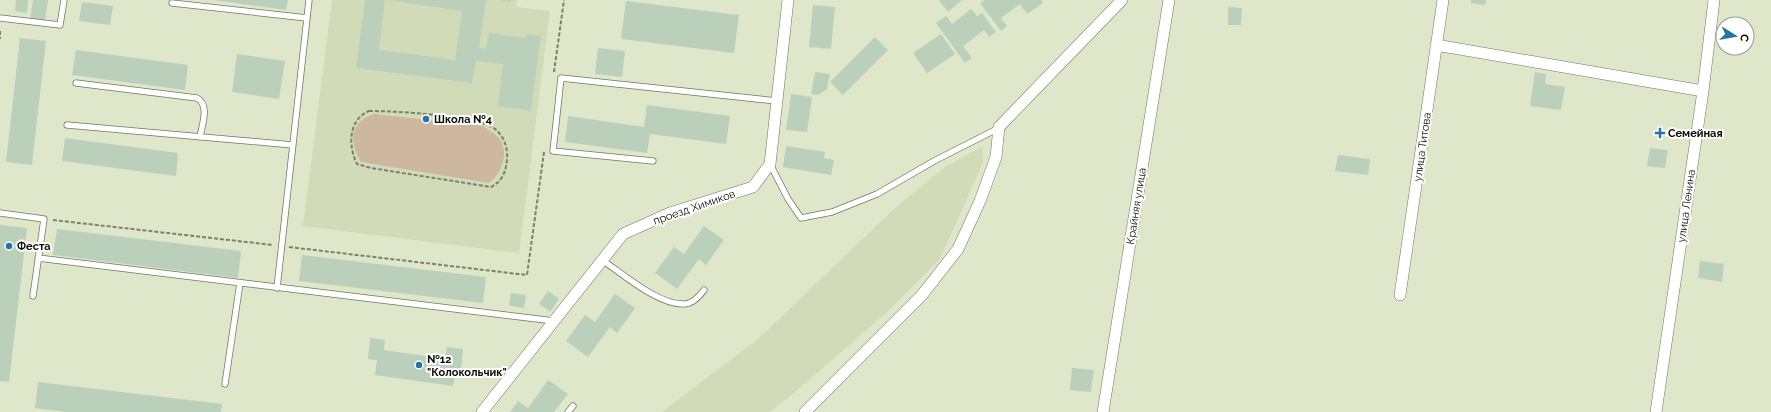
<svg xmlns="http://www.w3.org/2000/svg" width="1771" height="412" font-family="Raleway,sans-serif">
	<rect width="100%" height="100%" fill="#dfe7ca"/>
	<path fill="#d2dbb7" d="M 332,0 L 517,0 L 516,7 L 550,11 L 519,253 L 303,226 Z
		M 983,146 L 983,163 L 940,259 L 885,314 L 788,398 L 769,412 L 662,412 L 758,339 L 895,208 L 945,167 Z"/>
	<path fill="#cdb79e" d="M 374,114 L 483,126 C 487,129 492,132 496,135 C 511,149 503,172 489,183 L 361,162 C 349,142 349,122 374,114 Z"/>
	<path fill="#bbd0ba" d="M 16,0 L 28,0 L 27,13 L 15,11 Z
		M 33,0 L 48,0 L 45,21 L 30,19 Z
		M 213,0 L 288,0 L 286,10 Z
		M 365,0 L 385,0 L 379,50 L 455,60 L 462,11 L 388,0 L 486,0 L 479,48 L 486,49 L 489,33 L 526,38 L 527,34 L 541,36 L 531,111 L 498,106 L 503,64 L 476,61 L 472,83 L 356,68 Z
		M 500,0 L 511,0 L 511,2 Z
		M 939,0 L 962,0 L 948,12 Z
		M 985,0 L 1041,0 L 1043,3 L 1027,14 L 1020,4 L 1001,18 L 1007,26 L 1001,31 L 980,3 Z
		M 1471,0 L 1486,0 L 1485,5 L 1471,3 Z
		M 626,1 L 739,15 L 734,53 L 621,39 Z
		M 82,2 L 113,6 L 110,25 L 79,21 Z
		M 813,5 L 835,7 L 831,49 L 809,47 Z
		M 1228,7 L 1242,8 L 1241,25 L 1228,25 Z
		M 971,9 L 977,16 L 982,13 L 996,32 L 989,37 L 984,30 L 963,46 L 972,58 L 965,63 L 936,23 L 946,16 L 952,24 Z
		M 941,34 L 955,54 L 927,73 L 913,53 Z
		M 875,37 L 888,50 L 843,95 L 830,82 Z
		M 20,38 L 46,41 L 32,165 L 6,162 Z
		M 598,48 L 625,51 L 622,77 L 595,74 Z
		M 76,50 L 188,65 L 185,90 L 72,75 Z
		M 237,54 L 285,61 L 279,99 L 232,92 Z
		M 815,72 L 830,74 L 827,89 L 818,95 L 811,94 Z
		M 1535,72 L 1546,74 L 1545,84 L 1565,87 L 1561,110 L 1530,106 Z
		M 791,94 L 812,97 L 807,132 L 786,130 Z
		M 647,105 L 730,116 L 726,144 L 650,134 L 647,153 L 565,142 L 568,116 L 644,127 Z
		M 65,138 L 178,153 L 176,176 L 62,161 Z
		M 786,146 L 825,152 L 824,158 L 834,160 L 831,175 L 783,167 Z
		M 1650,148 L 1668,150 L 1665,168 L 1647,166 Z
		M 1338,155 L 1370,159 L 1368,175 L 1335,171 Z
		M 0,225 L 27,228 L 9,382 L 0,381 Z
		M 704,226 L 724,240 L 706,265 L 699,259 L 677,289 L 655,273 L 674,247 L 684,254 Z
		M 57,229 L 241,251 L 238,278 L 53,255 Z
		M 302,255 L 486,277 L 483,303 L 299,281 Z
		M 1700,261 L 1724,264 L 1722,282 L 1698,278 Z
		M 548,291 L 559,299 L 550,312 L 539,304 Z
		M 511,293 L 526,295 L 524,308 L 509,306 Z
		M 615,294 L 635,308 L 617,333 L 610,327 L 588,357 L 566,341 L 585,315 L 595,322 Z
		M 370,338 L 385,340 L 384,350 L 445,359 L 447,347 L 463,349 L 461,370 L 456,369 L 453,386 L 375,375 L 377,360 L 368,359 Z
		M 1072,368 L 1094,370 L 1091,392 L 1070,390 Z
		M 548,380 L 568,394 L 554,412 L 510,412 L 518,401 L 528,408 Z
		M 38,382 L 222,404 L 221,412 L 65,412 L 35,408 Z"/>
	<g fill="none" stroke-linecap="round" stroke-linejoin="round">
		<defs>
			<path id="service" d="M 172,3 L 307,18
				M 0,18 L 60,25 L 64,0
				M 76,83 L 197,98 C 210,105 202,125 200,137
				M 67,125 L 293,145
				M 653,161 L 553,151 L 561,78 L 777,101
				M 770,164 L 788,199 L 801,218 L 832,212 L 877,194 L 934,161 L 999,128
				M 0,213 L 44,219 L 33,296
				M 38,258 L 554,321
				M 602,260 C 623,274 658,305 684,304 C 693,304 699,297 704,290
				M 277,288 L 309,0
				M 225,384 L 240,283
				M 568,412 L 573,406"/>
			<path id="minor" d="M 1436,45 L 1703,91
				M 1400,295 L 1443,0
				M 482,412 L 623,234 L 670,213 L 753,187 L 770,164 L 788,0
				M 805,412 L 922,295 L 958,249 L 980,201 L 996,157 L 999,127 L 1122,0
				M 1103,412 L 1169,0
				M 1656,412 L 1703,91 L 1714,0"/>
		</defs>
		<use href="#service" stroke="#70775e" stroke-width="7"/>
		<use href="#minor" stroke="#70775e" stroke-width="12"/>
		<path stroke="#7b806d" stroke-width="2" stroke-dasharray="4 2" stroke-linecap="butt" d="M 0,31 L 0,39
			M 554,72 L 564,0
			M 369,111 C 395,111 475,115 495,129 C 504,136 508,148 507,159 C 506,171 503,181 491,187 L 371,168 L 357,164 C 348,146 348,120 369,111 Z
			M 53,220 L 273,245
			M 289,247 L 527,275 L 544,152"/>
		<use href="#service" stroke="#fff" stroke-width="5.5"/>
		<use href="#minor" stroke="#fff" stroke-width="11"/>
	</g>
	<g fill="#2572a4" stroke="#fff" stroke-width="1.5">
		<circle cx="426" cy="119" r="4"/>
		<path d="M1658 127h4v4h4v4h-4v4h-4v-4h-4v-4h4z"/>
		<circle cx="9" cy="246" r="4"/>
		<circle cx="419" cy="365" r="4"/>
	</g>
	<g text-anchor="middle" stroke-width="4" stroke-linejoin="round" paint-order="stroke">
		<g font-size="11" font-weight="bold" fill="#0b0d05" stroke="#fff" text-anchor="start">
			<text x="434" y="123">Школа №4</text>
			<text x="1668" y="137">Семейная</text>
			<text x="17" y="250">Феста</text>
			<text x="427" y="363">№12<tspan x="427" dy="13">"Колокольчик"</tspan></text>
		</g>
		<g font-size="11" fill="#0b0d05" stroke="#fff">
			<text transform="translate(1422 147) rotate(-82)" y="4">улица Титова</text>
			<text transform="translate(1136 206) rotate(-81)" y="4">Крайняя улица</text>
			<text transform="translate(1686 206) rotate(-82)" y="4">улица Ленина</text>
			<text transform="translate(694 207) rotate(-19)" y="4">проезд Химиков</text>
		</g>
	</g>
	<g transform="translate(1735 36) rotate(101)"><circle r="19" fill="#ffffff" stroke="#9d9e9b"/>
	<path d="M0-3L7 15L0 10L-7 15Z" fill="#2572a4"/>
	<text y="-6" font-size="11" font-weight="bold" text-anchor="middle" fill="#0b0d05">С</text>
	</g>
</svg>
